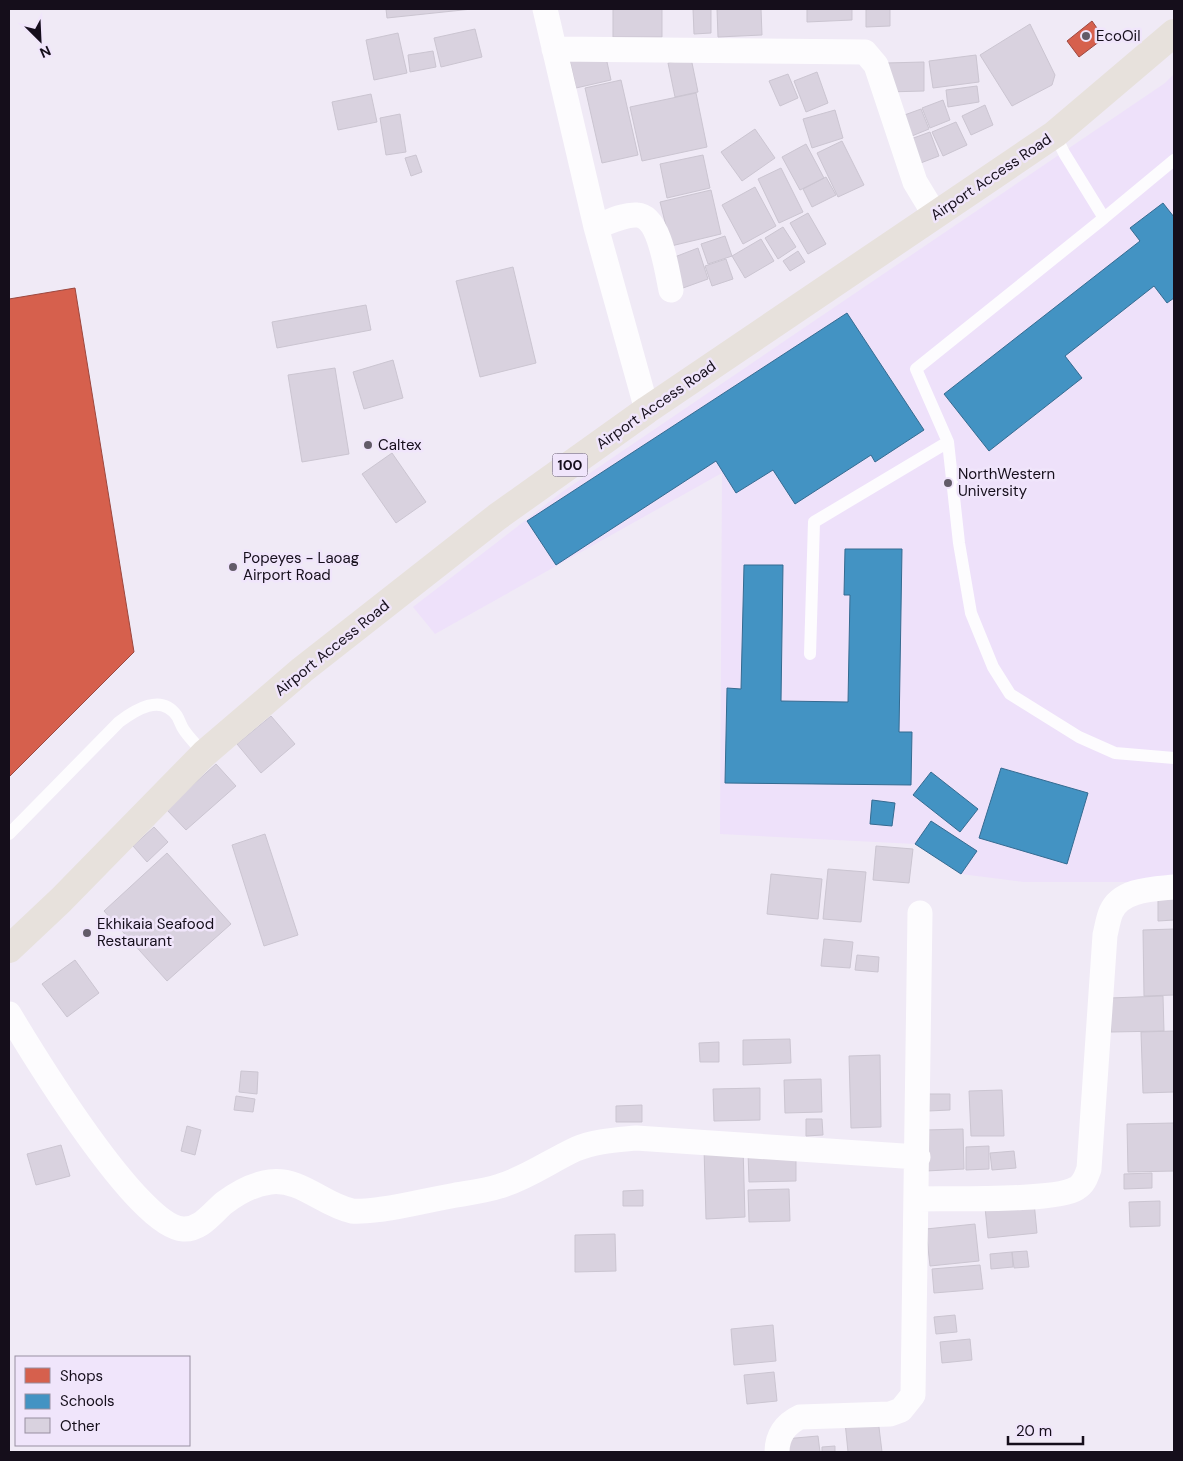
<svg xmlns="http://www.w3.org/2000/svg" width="1183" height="1461" font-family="'DM Sans',sans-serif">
	<rect width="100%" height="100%" fill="#f0eaf6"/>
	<path fill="#eee1fa" d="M 1174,74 L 1174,882 L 1023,882 L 961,874 L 915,844 L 720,834 L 722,473 L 435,634 L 413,607 L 562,492 L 1165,83 Z"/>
	<path fill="#d6604d" stroke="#9c473e" d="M 1092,21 L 1104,38 L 1079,57 L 1067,41 Z
		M 75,288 L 134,652 L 9,777 L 9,299 Z"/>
	<path fill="#4393c3" stroke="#356b91" d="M 1163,203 L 1174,217 L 1174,298 L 1167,303 L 1154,286 L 1065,356 L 1082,378 L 989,451 L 944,394 L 1140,241 L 1130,228 Z
		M 847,313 L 924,430 L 875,462 L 871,455 L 795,504 L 773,470 L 736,493 L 716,461 L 556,565 L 527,521 Z
		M 845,549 L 902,549 L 899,732 L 912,732 L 911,785 L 725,783 L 727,688 L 741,689 L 744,565 L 783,565 L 781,701 L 848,702 L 850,595 L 844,595 Z
		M 1001,768 L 1088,793 L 1067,864 L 979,838 Z
		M 931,772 L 978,809 L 960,832 L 913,795 Z
		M 872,800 L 895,803 L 892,826 L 870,824 Z
		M 931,821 L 977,851 L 961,874 L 915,844 Z"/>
	<path fill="#d9d2df" stroke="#cbc5d1" d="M 386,9 L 472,9 L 387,18 Z
		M 613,9 L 662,9 L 662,37 L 613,37 Z
		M 693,9 L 711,9 L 711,33 L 694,34 Z
		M 717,9 L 761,9 L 762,35 L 718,37 Z
		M 807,9 L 852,9 L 852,20 L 807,22 Z
		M 866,9 L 890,9 L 890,26 L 866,27 Z
		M 1030,24 L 1055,75 L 1052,85 L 1012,106 L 980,55 Z
		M 475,29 L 482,57 L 441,67 L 434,38 Z
		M 398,33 L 407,73 L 374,80 L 366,40 Z
		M 433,51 L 436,67 L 410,72 L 408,55 Z
		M 605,53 L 611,80 L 576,88 L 570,61 Z
		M 976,55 L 979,82 L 933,88 L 929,61 Z
		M 691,58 L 698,92 L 675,97 L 668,63 Z
		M 924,62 L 924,91 L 887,92 L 886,63 Z
		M 817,72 L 828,103 L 806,112 L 794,81 Z
		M 788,74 L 798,98 L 780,106 L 769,81 Z
		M 621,80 L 638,155 L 602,163 L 585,88 Z
		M 977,86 L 979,102 L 948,107 L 946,90 Z
		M 696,93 L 707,147 L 642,161 L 630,107 Z
		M 371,94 L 377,122 L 338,130 L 332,102 Z
		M 943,100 L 950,120 L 930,128 L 922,108 Z
		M 985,105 L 993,125 L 971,135 L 962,116 Z
		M 921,109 L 929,129 L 907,138 L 899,117 Z
		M 835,110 L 843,138 L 812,148 L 803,119 Z
		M 400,114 L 406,152 L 386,155 L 380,118 Z
		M 956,122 L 967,145 L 943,156 L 932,132 Z
		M 755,129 L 775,158 L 742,181 L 721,152 Z
		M 930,132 L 939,156 L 918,164 L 908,140 Z
		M 842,141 L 864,185 L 838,197 L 817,153 Z
		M 806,144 L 824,178 L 800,190 L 782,157 Z
		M 416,155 L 422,172 L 411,176 L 405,158 Z
		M 703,155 L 710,188 L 667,198 L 660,164 Z
		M 781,168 L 803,212 L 779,223 L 758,179 Z
		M 826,177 L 836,195 L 812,207 L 803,189 Z
		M 755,187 L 776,226 L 743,244 L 722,205 Z
		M 711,190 L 721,234 L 671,246 L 660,202 Z
		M 808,213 L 826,244 L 808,254 L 790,223 Z
		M 783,227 L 796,247 L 778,259 L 765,238 Z
		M 725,236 L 732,256 L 708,264 L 701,244 Z
		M 761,239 L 774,261 L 745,278 L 732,256 Z
		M 698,248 L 708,279 L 683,288 L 672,258 Z
		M 798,251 L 805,262 L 790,271 L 783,261 Z
		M 726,259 L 733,279 L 712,286 L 705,266 Z
		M 513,267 L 536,363 L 480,377 L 456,281 Z
		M 366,305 L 371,330 L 277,348 L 272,322 Z
		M 393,360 L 403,398 L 364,409 L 353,372 Z
		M 335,368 L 349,454 L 302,462 L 288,375 Z
		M 392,453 L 426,502 L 396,523 L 362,474 Z
		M 271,716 L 295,744 L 261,773 L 237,744 Z
		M 216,764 L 236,786 L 186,830 L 166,809 Z
		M 154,827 L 168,842 L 147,862 L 133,846 Z
		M 265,834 L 298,935 L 264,946 L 232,845 Z
		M 876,846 L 913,849 L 909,883 L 873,880 Z
		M 167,853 L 231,924 L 167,981 L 104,911 Z
		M 828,869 L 866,872 L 861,922 L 823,919 Z
		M 771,874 L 822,879 L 818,919 L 767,914 Z
		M 1158,894 L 1174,894 L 1174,920 L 1158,921 Z
		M 1174,929 L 1174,995 L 1144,996 L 1143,930 Z
		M 824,939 L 853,942 L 850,968 L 821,966 Z
		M 857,955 L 879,957 L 878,972 L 855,970 Z
		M 75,960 L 99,993 L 67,1017 L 42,984 Z
		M 1163,996 L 1164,1031 L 1111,1032 L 1110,998 Z
		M 1174,1031 L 1174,1092 L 1143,1093 L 1141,1032 Z
		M 790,1039 L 791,1063 L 743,1065 L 743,1040 Z
		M 719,1042 L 719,1062 L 700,1062 L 699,1043 Z
		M 880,1055 L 881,1127 L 851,1128 L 849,1056 Z
		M 241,1071 L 258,1072 L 257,1094 L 239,1092 Z
		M 821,1079 L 822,1112 L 785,1113 L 784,1080 Z
		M 760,1088 L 760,1120 L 714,1121 L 713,1089 Z
		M 1002,1090 L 1004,1136 L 971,1136 L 969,1091 Z
		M 928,1094 L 950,1094 L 950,1110 L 928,1111 Z
		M 236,1096 L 255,1099 L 253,1112 L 234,1110 Z
		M 642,1105 L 642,1122 L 616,1122 L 616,1106 Z
		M 806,1119 L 822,1119 L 823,1135 L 806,1136 Z
		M 1174,1123 L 1174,1171 L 1128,1172 L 1127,1124 Z
		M 187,1126 L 201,1130 L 195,1155 L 181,1151 Z
		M 963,1129 L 964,1169 L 926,1171 L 925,1130 Z
		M 61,1145 L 70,1176 L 36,1185 L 27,1154 Z
		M 989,1146 L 989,1169 L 966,1170 L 966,1147 Z
		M 743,1147 L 745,1217 L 706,1219 L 704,1148 Z
		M 796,1150 L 796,1181 L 749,1182 L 748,1152 Z
		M 1014,1151 L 1016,1168 L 992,1170 L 990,1153 Z
		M 1152,1173 L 1152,1188 L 1124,1189 L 1124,1174 Z
		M 789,1189 L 790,1221 L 749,1222 L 748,1190 Z
		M 643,1190 L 643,1206 L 623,1206 L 623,1191 Z
		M 1160,1201 L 1160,1226 L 1130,1227 L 1129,1202 Z
		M 1034,1202 L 1037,1233 L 988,1238 L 985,1207 Z
		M 975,1224 L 979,1261 L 930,1266 L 926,1229 Z
		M 615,1234 L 616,1271 L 575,1272 L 575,1235 Z
		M 1027,1251 L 1029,1267 L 1014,1268 L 1012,1252 Z
		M 1012,1252 L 1013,1267 L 991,1269 L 990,1254 Z
		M 980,1265 L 983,1289 L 934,1293 L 932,1269 Z
		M 955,1315 L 957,1332 L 936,1334 L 934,1317 Z
		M 773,1325 L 776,1361 L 734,1365 L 731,1329 Z
		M 970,1339 L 972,1360 L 942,1363 L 940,1342 Z
		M 774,1372 L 777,1401 L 747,1404 L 744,1375 Z
		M 878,1419 L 882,1452 L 848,1452 L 845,1422 Z
		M 818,1436 L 820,1452 L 785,1452 L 784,1439 Z
		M 835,1446 L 835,1452 L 822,1452 L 822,1447 Z"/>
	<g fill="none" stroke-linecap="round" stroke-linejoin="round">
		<path stroke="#fdfcfe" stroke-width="12" d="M 1055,134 L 1064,153 L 1104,218 L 1174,160
			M 948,442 L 959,543 L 971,613 L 993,667 L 1010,694 L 1079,737 L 1115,753 L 1174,758
			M 810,654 L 814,522 L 948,442 L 916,369 L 1104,218
			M 9,834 L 119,722 C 135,710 161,693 177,716 C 180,721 181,726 184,730 C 190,739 198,746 204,754"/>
		<path stroke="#fdfcfe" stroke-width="25" d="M 545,9 L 596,227 L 647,410
			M 554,49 L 865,52 L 876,65 L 915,182 L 935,215
			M 596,227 C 609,222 624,214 637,215 C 660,216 667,272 671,290
			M 9,1014 C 33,1054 138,1227 183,1229 C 201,1230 212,1213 224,1203 C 236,1194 254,1184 270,1182 C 301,1178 323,1205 352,1211 C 361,1212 374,1210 383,1209 C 406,1206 428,1200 451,1196 C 467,1193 485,1191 500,1186 C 527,1178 550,1161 576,1149 C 595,1141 616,1140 636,1138 L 918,1157
			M 917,1199 C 949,1198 1056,1202 1077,1188 C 1085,1183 1086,1176 1089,1169 L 1105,935 C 1107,927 1108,919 1111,912 C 1121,889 1154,889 1174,887
			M 777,1452 C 777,1436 785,1424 800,1417 L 890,1414 L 901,1410 L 913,1395 L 920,913"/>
		<path stroke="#e7e1dc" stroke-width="28" d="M 9,949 L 61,900 L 204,754 L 302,670 L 497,517 L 647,410 L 1055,134 L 1174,33"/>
	</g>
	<g fill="#625b68" stroke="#f0e5fb" stroke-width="2">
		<circle cx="1086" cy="36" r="5"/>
		<circle cx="368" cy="445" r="5"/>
		<circle cx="948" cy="483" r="5"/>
		<circle cx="233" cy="567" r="5"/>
		<circle cx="87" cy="933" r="5"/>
	</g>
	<g text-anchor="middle" stroke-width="5" stroke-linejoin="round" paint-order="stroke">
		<rect fill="#f0e5fb" stroke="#574e5e" stroke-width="1" x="552.5" y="453.5" width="35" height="23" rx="4"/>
		<g font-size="14" font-weight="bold" fill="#150e1b">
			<text x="570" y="470">100</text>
		</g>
		<g font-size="15" fill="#150e1b" stroke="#f0e5fb" text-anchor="start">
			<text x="1096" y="41">EcoOil</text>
			<text x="378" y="450">Caltex</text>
			<text x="958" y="479">NorthWestern<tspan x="958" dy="17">University</tspan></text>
			<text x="243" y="563">Popeyes - Laoag<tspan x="243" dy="17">Airport Road</tspan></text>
			<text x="97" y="929">Ekhikaia Seafood<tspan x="97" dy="17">Restaurant</tspan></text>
		</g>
		<g font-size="15" fill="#150e1b" stroke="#f0e5fb">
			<text transform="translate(991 177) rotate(-34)" y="5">Airport Access Road</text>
			<text transform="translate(656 405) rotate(-35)" y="5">Airport Access Road</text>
			<text transform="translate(332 648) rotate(-39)" y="5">Airport Access Road</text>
		</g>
	</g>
	<rect width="1183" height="1461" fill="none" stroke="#150e1b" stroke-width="20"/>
	<rect x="15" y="1356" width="175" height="90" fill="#f0e5fb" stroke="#988fa1"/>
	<rect x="25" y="1368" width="25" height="15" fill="#d6604d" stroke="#988fa1"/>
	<text x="60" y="1381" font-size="15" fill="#150e1b">Shops</text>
	<rect x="25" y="1394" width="25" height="15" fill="#4393c3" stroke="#988fa1"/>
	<text x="60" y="1406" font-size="15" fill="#150e1b">Schools</text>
	<rect x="25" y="1418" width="25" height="15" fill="#d9d2df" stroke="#988fa1"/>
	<text x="60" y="1431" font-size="15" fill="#150e1b">Other</text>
	<g transform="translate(40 40) rotate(156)" stroke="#f0e5fb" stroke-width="4" paint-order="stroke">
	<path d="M0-4L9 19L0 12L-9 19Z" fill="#150e1b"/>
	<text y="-8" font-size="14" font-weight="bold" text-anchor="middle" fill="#150e1b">N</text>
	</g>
	<path d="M1008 1436v8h75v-8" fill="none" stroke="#150e1b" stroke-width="2.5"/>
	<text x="1016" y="1436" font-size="15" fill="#150e1b" stroke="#f0e5fb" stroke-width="4" paint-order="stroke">20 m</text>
</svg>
